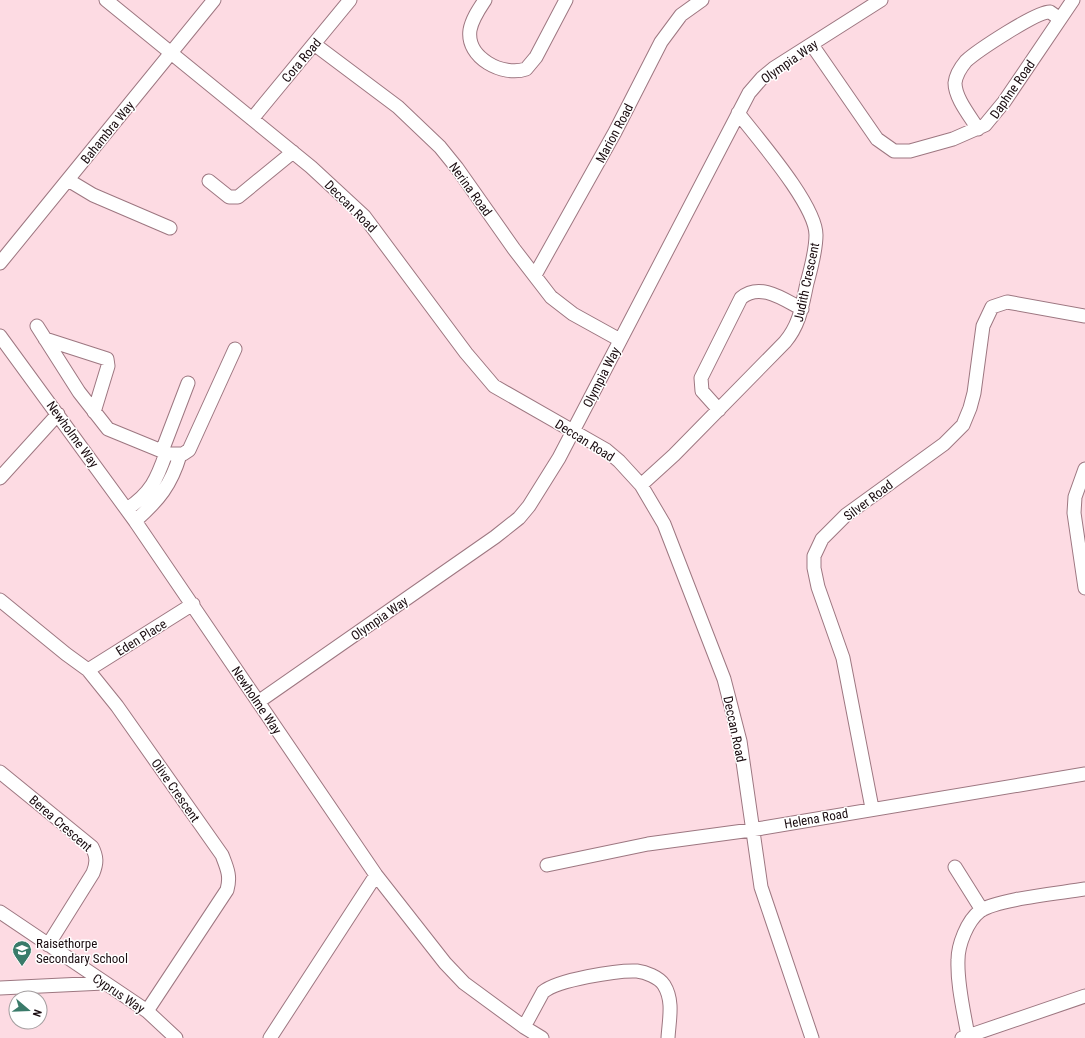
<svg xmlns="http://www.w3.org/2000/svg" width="1085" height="1038" font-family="'Roboto Condensed',sans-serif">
	<rect width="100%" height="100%" fill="#fddbe3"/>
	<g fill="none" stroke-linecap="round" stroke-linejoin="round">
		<defs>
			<path id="minor" d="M 106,0 L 311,167 L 364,216 L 466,353 L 494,386 L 606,450 L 619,461 L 641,485 L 664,524 L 724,679 L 740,741 L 761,887 L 812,1038
				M 485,0 C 479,9 472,19 470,30 C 466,58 503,77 526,69 L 536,57 L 566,0
				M 314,44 L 398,107 L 440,147 L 457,168 L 514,249 L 551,297 L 573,314 L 620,340
				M 812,45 L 877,139 L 894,151 L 910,151 L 953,139 L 985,125 L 1004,102 L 1073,0
				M 252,119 L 350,0
				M 978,129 C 970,116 955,98 955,83 C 956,74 961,67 966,61 C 977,51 1037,11 1050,12 L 1060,19
				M 68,180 L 93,195 L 170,228
				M 209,181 L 229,197 L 238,197 L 293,152
				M 0,263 L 214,0
				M 535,275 L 615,132 L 661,42 L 681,15 L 702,0
				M 37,326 L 79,392 L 108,429 L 169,454 L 183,454 L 189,450 L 235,349
				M 0,336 L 135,521 L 376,875 L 445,963 L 464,983 L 524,1027 L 542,1038
				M 45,339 L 107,359 L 108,366 L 94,412
				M 719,410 L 702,391 L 701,378 L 741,298 C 760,282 783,299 802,309
				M 162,451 L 188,383
				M 1085,469 L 1075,497 L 1074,513 L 1085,588
				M 0,478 L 58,414
				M 641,485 L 674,455 L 785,342 C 800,324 802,306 807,283 C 811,268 816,251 816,235 C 816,205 758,139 738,113
				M 127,509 C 151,493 157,479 166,453
				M 135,521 C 159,500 171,485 180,455
				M 0,600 L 66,654 L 88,670 L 117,706 L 222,855 C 227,868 231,876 227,890 L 147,1011
				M 88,670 L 193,604
				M 258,702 L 495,537 L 519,518 L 529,506 L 559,458 L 749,93 L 762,78 L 774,68 L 881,0
				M 0,772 L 92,847 C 97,857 97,863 93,873 L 48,945
				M 872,808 L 843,658 L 818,587 L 814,568 L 814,556 L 822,539 L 846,515 L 944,444 L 963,425 L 970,408 L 974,393 L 983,326 L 992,307 L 1007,302 L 1085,316
				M 547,865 L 648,844 L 751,830 L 1085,774
				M 955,867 L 982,910
				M 0,912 L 147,1011 L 176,1038
				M 0,988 L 104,983
				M 524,1027 L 543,992 C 557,980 617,970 637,971 C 645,972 659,977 664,985 C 674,1001 669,1020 668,1038
				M 968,1036 C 964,1012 957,985 958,960 C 958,945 967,921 980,911 C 997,899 1062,893 1085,889
				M 270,1038 L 376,875
				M 962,1038 L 1085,996"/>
		</defs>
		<use href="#minor" stroke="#9d7781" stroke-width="15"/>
		<use href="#minor" stroke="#fff" stroke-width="13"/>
	</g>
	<defs>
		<symbol id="school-pin" viewBox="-11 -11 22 30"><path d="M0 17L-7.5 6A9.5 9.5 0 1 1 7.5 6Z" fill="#3a7b6a" stroke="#fff"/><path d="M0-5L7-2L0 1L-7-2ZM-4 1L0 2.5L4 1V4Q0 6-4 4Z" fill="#fff"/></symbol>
	</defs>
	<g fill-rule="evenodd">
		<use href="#school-pin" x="11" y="939" width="22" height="30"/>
	</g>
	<g text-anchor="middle" stroke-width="3" stroke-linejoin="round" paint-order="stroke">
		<g font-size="13" fill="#1a0c10" stroke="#fff">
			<text transform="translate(301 60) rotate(-50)" y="5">Cora Road</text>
			<text transform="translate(789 61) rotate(-35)" y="5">Olympia Way</text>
			<text transform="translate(1012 89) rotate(-55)" y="5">Daphne Road</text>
			<text transform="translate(107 132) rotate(-51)" y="5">Bahambra Way</text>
			<text transform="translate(614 133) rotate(-62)" y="5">Marion Road</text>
			<text transform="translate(471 189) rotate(54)" y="5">Nerina Road</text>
			<text transform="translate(351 206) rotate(45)" y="5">Deccan Road</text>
			<text transform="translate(806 282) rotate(-78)" y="5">Judith Crescent</text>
			<text transform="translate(601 377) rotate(-63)" y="5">Olympia Way</text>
			<text transform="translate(73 434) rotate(54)" y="5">Newholme Way</text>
			<text transform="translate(585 440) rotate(32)" y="5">Deccan Road</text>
			<text transform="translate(868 500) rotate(-37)" y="5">Silver Road</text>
			<text transform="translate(379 618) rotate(-35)" y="5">Olympia Way</text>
			<text transform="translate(141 637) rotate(-32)" y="5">Eden Place</text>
			<text transform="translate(257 700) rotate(56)" y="5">Newholme Way</text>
			<text transform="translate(735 729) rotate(78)" y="5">Deccan Road</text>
			<text transform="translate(176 790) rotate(55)" y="5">Olive Crescent</text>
			<text transform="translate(816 818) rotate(-10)" y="5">Helena Road</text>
			<text transform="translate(61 823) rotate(41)" y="5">Berea Crescent</text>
			<text transform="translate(119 993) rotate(34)" y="5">Cyprus Way</text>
		</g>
		<g font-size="13" fill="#1a0c10" stroke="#fff" text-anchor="start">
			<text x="36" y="948">Raisethorpe<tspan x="36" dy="15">Secondary School</tspan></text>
		</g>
	</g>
	<g transform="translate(28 1010) rotate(109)"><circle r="19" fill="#ffffff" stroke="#a39e9f"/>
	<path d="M0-3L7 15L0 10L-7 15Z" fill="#3a7b6a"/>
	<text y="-6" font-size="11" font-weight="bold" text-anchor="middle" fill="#1a0c10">N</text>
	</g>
</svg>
